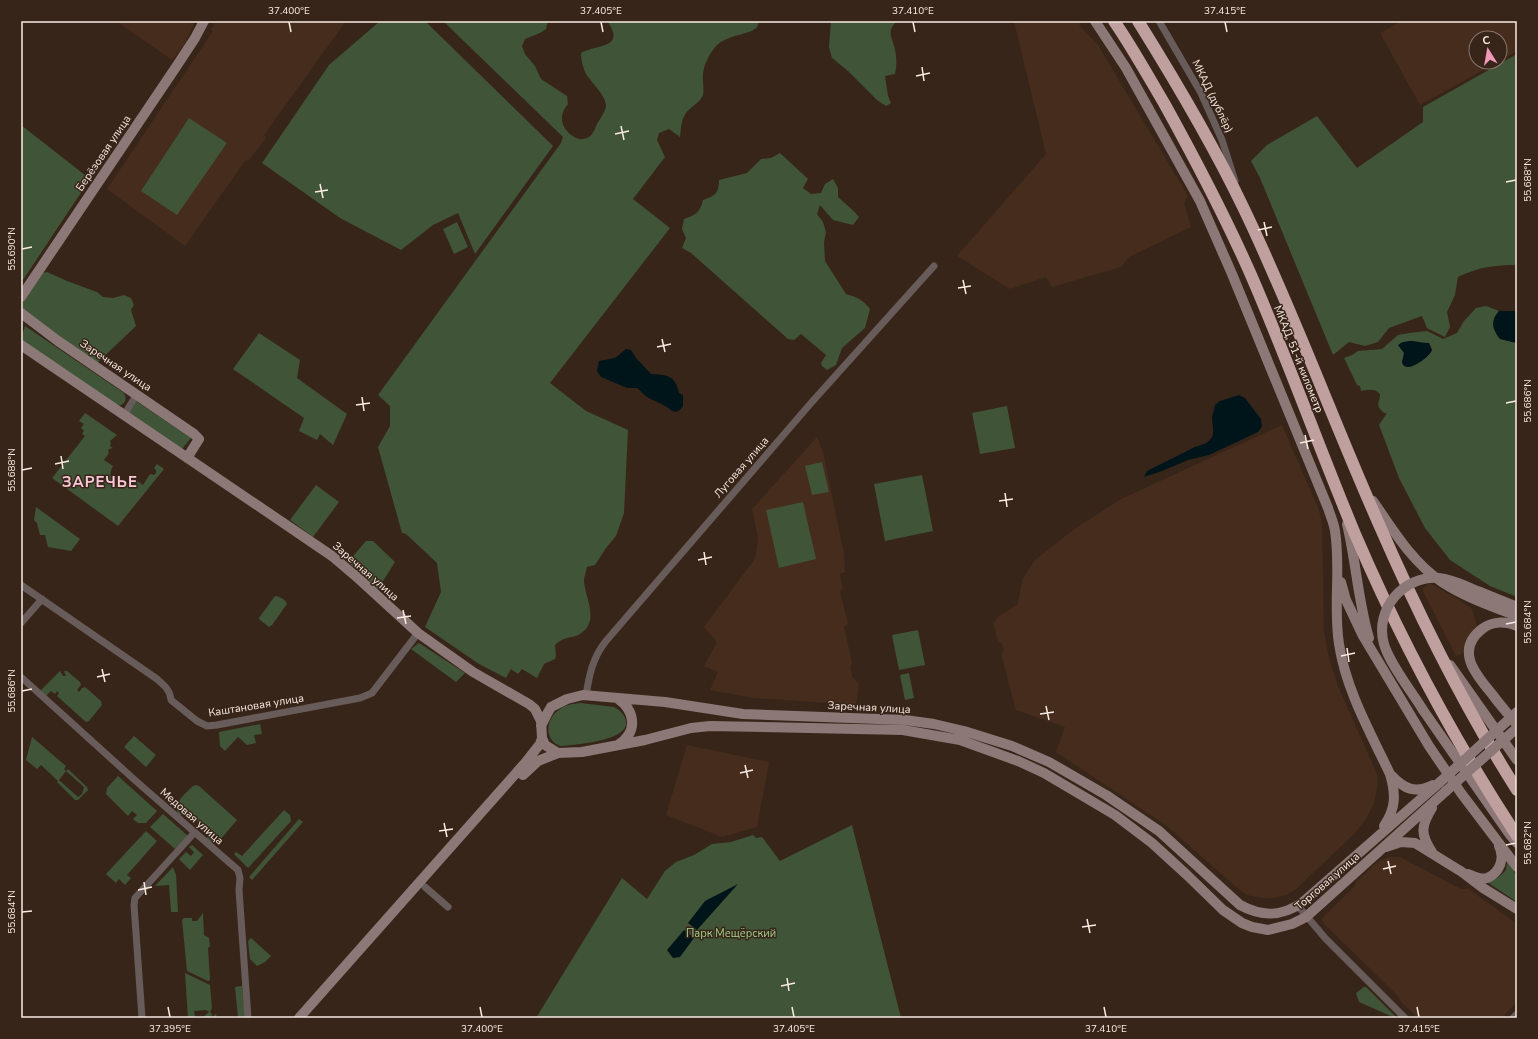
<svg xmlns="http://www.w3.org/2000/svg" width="1538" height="1039" font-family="'Nunito Sans',sans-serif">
	<rect width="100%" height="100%" fill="#382519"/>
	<path fill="#452c1c" d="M 116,21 L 195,21 L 184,45 L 172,60 Z
		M 213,21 L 346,21 L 264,135 L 266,138 L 249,160 L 245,161 L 185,246 L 107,189 L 213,31 L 211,30 L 214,25 L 213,23 Z
		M 1014,21 L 1082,21 L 1082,22 L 1079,25 L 1098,45 L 1188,196 L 1184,203 L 1191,227 L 1129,257 L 1121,267 L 1052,287 L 1046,277 L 1010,289 L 957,256 L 1046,154 Z
		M 1402,21 L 1517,21 L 1517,51 L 1500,61 L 1500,38 L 1476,38 L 1476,62 L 1498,62 L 1420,105 L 1380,33 Z
		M 1282,425 L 1319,510 L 1322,523 L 1324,632 L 1329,658 L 1338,686 L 1377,774 L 1378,784 L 1374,804 L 1366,819 L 1355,833 L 1295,890 L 1286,895 L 1274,898 L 1261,898 L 1247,895 L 1236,887 L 1167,826 L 1056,752 L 1065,727 L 1016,710 L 1001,654 L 1004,650 L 1002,644 L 998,641 L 993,623 L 998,617 L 1018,604 L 1022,580 L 1036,559 L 1073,530 L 1121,499 Z
		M 817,437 L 823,452 L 844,554 L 845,572 L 840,574 L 843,589 L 840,591 L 848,624 L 844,626 L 852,663 L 850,667 L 852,677 L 859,684 L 856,705 L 754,698 L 710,690 L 718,672 L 704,666 L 717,642 L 704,627 L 754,560 L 756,554 L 758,538 L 752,509 Z
		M 1430,583 L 1448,594 L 1453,596 L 1472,609 L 1477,626 L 1467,639 L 1462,654 L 1456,656 L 1422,589 Z
		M 687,745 L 769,762 L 757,827 L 722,837 L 666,815 Z
		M 1389,857 L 1400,857 L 1461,889 L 1469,889 L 1517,924 L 1517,1002 L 1502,1018 L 1418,1018 L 1402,1003 L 1399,997 L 1389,987 L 1324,924 L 1322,919 L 1325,915 L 1355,886 L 1356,882 L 1375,864 L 1382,860 Z"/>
	<path fill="#405437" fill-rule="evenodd" d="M 380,21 L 425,21 L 553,146 L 475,254 L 458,213 L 433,225 L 401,250 L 340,218 L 262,163 L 329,65 Z
		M 443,21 L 548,21 L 546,29 L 540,33 L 525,39 L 522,46 L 525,54 L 535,66 L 541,79 L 567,96 L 568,104 C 561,112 559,122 567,131 C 571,136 578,140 583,139 C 592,138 594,131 597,124 C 600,119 606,111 606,105 C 606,96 591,82 586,74 C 583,67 581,61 581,53 C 596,44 627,49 607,21 L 759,21 C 759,23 758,25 757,27 C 751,35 728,34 716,46 C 708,56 702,67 703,80 C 703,85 704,90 703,95 C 699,104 691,106 686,113 C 681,120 681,129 680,137 L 669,129 L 659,133 L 657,140 L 665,157 L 633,199 L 670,228 L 550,383 L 586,411 L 628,430 L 624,513 L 616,536 L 606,548 L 595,565 L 587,567 C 586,571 585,575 584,579 C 584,597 601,621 580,634 C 572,639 566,635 555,645 L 556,656 L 555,659 L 544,664 L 537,678 L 522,669 L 518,674 L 511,669 L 506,678 L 479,664 L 425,627 L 441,592 L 437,563 L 406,534 L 402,533 L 378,447 L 390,426 L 390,406 L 378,395 L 561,143 L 563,137 Z
		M 831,21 L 897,21 C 887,31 891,35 894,46 C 897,56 897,65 895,74 L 885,76 L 888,96 L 891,103 L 886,106 L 877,100 L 848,71 L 832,58 L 829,47 Z
		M 1517,54 L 1517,265 C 1494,265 1479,267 1458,277 L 1455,295 L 1447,312 L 1450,327 L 1445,337 L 1427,328 L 1422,316 L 1389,328 L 1378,342 L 1365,346 L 1349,342 L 1333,355 L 1260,178 L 1251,161 L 1267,145 L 1317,116 L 1357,168 L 1423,122 L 1423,107 Z
		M 189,118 L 227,143 L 177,215 L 141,191 Z
		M 21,125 L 90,179 L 21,283 Z
		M 780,153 L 808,179 L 803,188 L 811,194 L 821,193 L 825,184 L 833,179 L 838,188 L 838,197 C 845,204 853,209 859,217 L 853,225 L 833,220 L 820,205 L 817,214 L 823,222 L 826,232 L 824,242 L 825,261 L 846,294 C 857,297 863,300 870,309 L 865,328 L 842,348 L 836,365 L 827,370 L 822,366 L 821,363 L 826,355 L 801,334 L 794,340 L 788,339 L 691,253 L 682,248 L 686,238 L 682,229 L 684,219 C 695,215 700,213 703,200 C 715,196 719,193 719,180 L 747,173 L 761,159 L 771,158 Z
		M 457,222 L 468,247 L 454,254 L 443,229 Z
		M 47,272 L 67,281 L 97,292 L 103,297 L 113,298 L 124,295 L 131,298 L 134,305 L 131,310 L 136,326 L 97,363 L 21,312 L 21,305 L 43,273 Z
		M 1486,306 L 1499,311 L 1494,318 L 1500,339 L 1517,343 L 1517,597 L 1490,586 L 1450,560 L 1425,528 L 1399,478 L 1379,425 L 1387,413 L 1384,413 C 1374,404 1380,404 1380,394 C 1374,388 1369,390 1361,391 L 1360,386 L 1357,385 L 1344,358 L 1352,355 L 1358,351 L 1382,349 L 1398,335 L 1409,333 L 1427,331 L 1443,339 L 1457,333 L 1464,321 L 1476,308 ZM 1413,341 L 1419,343 L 1429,343 L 1432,350 C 1429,357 1418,363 1411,367 L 1402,363 L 1404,353 L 1400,343 Z
		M 25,326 L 124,393 C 127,399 126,404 118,406 L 21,340 C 21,335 24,331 25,326 Z
		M 259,333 L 300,360 L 297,378 L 347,414 L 333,445 L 320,434 L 317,440 L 299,431 L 304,418 L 233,369 Z
		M 136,401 L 191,438 L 182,449 L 128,414 Z
		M 1007,406 L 1015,448 L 980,454 L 972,413 Z
		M 85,413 L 117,435 L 110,441 L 111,444 L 110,446 L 113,448 L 109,449 L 108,451 L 109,453 L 104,460 L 113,466 C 104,482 122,494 134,479 L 143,485 L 150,474 L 154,475 L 156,473 L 156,470 L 154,468 L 157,464 L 164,469 L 118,526 L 52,478 L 85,436 L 82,434 L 84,431 L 81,428 L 84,424 L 79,421 Z
		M 822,462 L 829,492 L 812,495 L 805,466 Z
		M 922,475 L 933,531 L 885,541 L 874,484 Z
		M 316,485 L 339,502 L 313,537 L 290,520 Z
		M 803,502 L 816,559 L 779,568 L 766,510 Z
		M 36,507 L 80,539 L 71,551 L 48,547 L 45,535 L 40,535 L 37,523 L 34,520 Z
		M 366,541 L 373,541 L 395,562 L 378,589 L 348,562 Z
		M 275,596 C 279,596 286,600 287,604 L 272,625 L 269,627 L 260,620 L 259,618 Z
		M 918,630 L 925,665 L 899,670 L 892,635 Z
		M 419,643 L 465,673 L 456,682 L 411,649 Z
		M 60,671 L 63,676 L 66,676 L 64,671 L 67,671 L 80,682 L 81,685 L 77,690 L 79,692 L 82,688 L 85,687 L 101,701 L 102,705 L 89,721 L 86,722 L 57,696 L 59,693 L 57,691 L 55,694 L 51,691 L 45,697 L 41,690 Z
		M 909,673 L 914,698 L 905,700 L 900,675 Z
		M 581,703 L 614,707 C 620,710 624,714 626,721 C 630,741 574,745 560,746 C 543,739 546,718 560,709 C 566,704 574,704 581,703 Z
		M 260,724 L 262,734 L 254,735 L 256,743 L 247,745 L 238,737 L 225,751 L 220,746 L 219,732 Z
		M 134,736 L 156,755 L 146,767 L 124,747 Z
		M 32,737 L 66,766 L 64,769 L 66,771 L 68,769 L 87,787 L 88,790 L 78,800 L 75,800 L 57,782 L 58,781 L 41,765 L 37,769 L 26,760 ZM 66,771 L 84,787 L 82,794 L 78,797 L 59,780 Z
		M 118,776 L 157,811 L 146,823 L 138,823 L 133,819 L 137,815 L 132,811 L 128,816 L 106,794 L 107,788 Z
		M 196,785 L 199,786 L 237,820 L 219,841 L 208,845 L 204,841 L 211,833 L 185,811 L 179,818 C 172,803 183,796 193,786 Z
		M 284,810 L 290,815 L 291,821 L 248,868 L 234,854 L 236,852 L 242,856 Z
		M 163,814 L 188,836 L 175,849 L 150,827 Z
		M 299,819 L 303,822 L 252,880 L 249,877 Z
		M 852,825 L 901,1018 L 536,1018 L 622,878 L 647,899 L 665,871 L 676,862 L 694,855 L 712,844 L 731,842 L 753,835 L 756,838 L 762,837 L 780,861 Z
		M 146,831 L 157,841 L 127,875 L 131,878 L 125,885 L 119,879 L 116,883 L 106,874 Z
		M 192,845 L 203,855 L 190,870 L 179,859 L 186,852 L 191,856 L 194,852 L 189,847 Z
		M 1507,861 L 1517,876 L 1517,902 L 1487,882 L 1499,877 L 1506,870 Z
		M 173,867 L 176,875 L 178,912 L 171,912 L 169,885 L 155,886 Z
		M 203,913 L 204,935 L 209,938 L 210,946 L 208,948 L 210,980 L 208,981 L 187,971 L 182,920 L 184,918 L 192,918 L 192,921 L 197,921 Z
		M 251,938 L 271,956 L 265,962 L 257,966 L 250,959 L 248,941 Z
		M 185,973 L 210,985 L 212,1008 L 210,1012 L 212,1014 L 211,1018 L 216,1014 L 217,1018 L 202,1018 L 209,1012 L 206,1010 L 194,1011 L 195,1017 L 196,1018 L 188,1018 Z
		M 242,986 L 245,1017 L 238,1018 L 235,987 Z
		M 1364,987 L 1366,987 L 1397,1018 L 1395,1018 L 1359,1002 L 1356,993 Z"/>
	<path fill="#00151a" d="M 1499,311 L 1517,311 L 1517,343 L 1500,339 C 1492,328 1490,322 1499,311 Z
		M 1410,341 C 1416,341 1422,343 1429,343 L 1432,350 C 1429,357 1415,367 1407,367 L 1404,366 L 1402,363 L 1404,353 L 1398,345 L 1403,342 Z
		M 626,349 L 631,350 L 636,358 L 651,374 C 667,375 675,375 679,393 L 683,395 L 683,406 C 676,416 673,411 665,406 C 659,402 653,401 647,397 C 643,394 641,391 637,388 L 627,388 L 601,377 L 597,371 L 599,361 L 615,358 Z
		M 1239,395 L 1245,398 L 1261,419 L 1262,426 L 1258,432 L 1209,455 L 1188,460 L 1162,471 L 1144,477 L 1147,471 L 1189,450 C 1195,446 1200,446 1206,443 C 1217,437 1212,427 1212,417 C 1213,413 1214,409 1215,405 L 1220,401 Z
		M 738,884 L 697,930 L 688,923 L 705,901 Z
		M 684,930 L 694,938 L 680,957 L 673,958 L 667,950 Z"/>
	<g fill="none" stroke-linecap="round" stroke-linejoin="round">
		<path stroke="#685c5b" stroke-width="7" d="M 1159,21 L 1201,93 L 1222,140 L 1235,181
			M 124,415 L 137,394
			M 21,585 L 157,679 C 165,686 170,690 171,700 L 197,721 L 207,726 L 217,725 L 360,698 L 372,693 L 418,633
			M 21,623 L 42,599
			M 21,677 L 137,782 L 238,870 L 240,878 L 239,890 L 248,1018
			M 586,696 C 589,675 593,657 606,641 L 811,403 L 934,266
			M 425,887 L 448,907
			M 1298,906 L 1325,938 L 1405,1018
			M 142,1018 L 134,905 L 135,898 L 195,832
			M 1513,1018 L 1517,1014"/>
		<path stroke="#8b7877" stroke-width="10" d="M 1095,21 L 1126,68 L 1200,201 L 1232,274 L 1328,508 C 1330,515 1334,523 1335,531 C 1341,568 1333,606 1339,644 C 1346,690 1370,732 1390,774 C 1396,795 1396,808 1384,826
			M 21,297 L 176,67 L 195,38 L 204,21
			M 21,313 L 58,341 L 194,434 L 199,439 L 187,458
			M 21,345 L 332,556 L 359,579 L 418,633 L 473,672 L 529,704 L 535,709 L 541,721 L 542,738 L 545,745 L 558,753 L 582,752 L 645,740 L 691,728 L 710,726 L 903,730 L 960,740 L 1018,761 L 1044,773 L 1115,815 L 1152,843 L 1187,875 L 1223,910 L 1242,923 L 1252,927 L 1268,930 L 1292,924 L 1306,917 L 1446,791
			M 1373,501 C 1393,530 1412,562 1442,582 C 1465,597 1491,606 1517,616
			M 1347,524 C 1356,561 1358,601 1369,638
			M 1341,582 L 1346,600 L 1363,636 L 1429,746 L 1461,793 L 1517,867
			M 1480,592 L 1517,607
			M 1517,626 C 1506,621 1492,621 1482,629 C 1455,650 1475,674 1492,694 C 1500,705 1509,715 1517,725
			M 1450,665 L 1517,760
			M 617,698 C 636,711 638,732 618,745
			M 1423,710 L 1510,835 L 1517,843
			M 541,726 L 547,714 L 551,707 L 567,699 L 583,695 L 665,702 L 743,714 L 905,720 L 934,724 L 964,731 L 1012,746 L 1049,762 L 1106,795 L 1159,831 L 1240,905 C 1262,917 1282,917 1303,902 L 1439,783
			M 523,775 L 538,761 L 558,753
			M 1391,775 C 1404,789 1415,794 1433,785
			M 1432,808 C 1421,826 1420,834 1432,852
			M 1386,847 L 1401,842 L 1415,843 L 1462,872 L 1483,888 L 1517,909
			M 1468,874 C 1474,876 1481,880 1487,878 C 1500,873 1505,858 1499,846
			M 299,1018 L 525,763 L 540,744 L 542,738"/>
		<path stroke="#bfa09f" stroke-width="12" d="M 1114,21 C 1132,47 1148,76 1164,103 C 1195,159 1225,216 1251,275 C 1288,360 1319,448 1355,534 C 1400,639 1454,740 1517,836
			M 1138,21 C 1176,82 1213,144 1244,209 C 1293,311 1332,418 1378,522 C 1418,614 1463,705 1517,790"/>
		<path stroke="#8b7877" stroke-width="10" d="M 1423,710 C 1412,692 1389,663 1384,644 C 1374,609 1404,575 1439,578 C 1453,579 1467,587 1480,592
			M 1439,783 L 1517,712
			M 1446,791 L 1517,728"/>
	</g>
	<path fill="none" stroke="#f9ebe3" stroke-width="1.5" d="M 289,22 L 291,32M 601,22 L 603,32M 913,22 L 915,32M 1225,22 L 1227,32M 922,67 L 924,81M 916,76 L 930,73M 621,126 L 624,140M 615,134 L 629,131M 1506,182 L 1516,180M 320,184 L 323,198M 315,192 L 328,190M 1264,222 L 1267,236M 1258,230 L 1272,227M 22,249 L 32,247M 963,280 L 966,294M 958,288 L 971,286M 662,339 L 665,352M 657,347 L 671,344M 362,397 L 364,411M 1506,403 L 1516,401M 356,405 L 370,403M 1305,435 L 1308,449M 1300,443 L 1314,440M 61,456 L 63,469M 55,464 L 69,461M 22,470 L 32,468M 1005,493 L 1007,507M 999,501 L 1013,499M 704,552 L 706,565M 698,560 L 712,557M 403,610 L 406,624M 397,618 L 411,616M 1506,624 L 1516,622M 1347,648 L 1349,662M 1341,656 L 1355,653M 102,669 L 105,682M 97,677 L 110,674M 22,691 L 32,689M 1046,706 L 1049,720M 1040,714 L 1054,712M 745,765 L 748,778M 740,773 L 753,770M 444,823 L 447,837M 439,831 L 453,829M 1506,845 L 1516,843M 1388,861 L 1391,874M 1383,869 L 1396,866M 144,882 L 146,895M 138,890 L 152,887M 22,912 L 32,911M 1087,919 L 1090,933M 1082,927 L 1096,925M 787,978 L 789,991M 781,986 L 795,983M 168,1007 L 170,1017M 480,1007 L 482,1017M 792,1007 L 794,1017M 1104,1007 L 1106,1017M 1417,1007 L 1419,1017"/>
	<g text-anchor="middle" stroke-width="3" stroke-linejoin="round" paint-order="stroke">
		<g font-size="11" fill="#f9ebe3" stroke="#382519">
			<text transform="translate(1213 96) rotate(64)" y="4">МКАД (дублёр)</text>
			<text transform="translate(103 153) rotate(-56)" y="4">Берёзовая улица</text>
			<text transform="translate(1299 359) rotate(68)" y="4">МКАД, 51-й километр</text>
			<text transform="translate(116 365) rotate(34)" y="4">Заречная улица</text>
			<text transform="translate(741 467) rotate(-49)" y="4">Луговая улица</text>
			<text transform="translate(366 571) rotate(41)" y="4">Заречная улица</text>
			<text transform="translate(256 705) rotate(-9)" y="4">Каштановая улица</text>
			<text transform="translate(869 707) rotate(3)" y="4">Заречная улица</text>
			<text transform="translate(192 816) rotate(41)" y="4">Медовая улица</text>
			<text transform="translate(1327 881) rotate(-41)" y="4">Торговая улица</text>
		</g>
		<g font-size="11" fill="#a2d38b" stroke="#382519">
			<text x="731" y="937">Парк Мещёрский</text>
		</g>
		<g font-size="15" font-weight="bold" letter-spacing="1" fill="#fac8d8" stroke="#382519">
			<text x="100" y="487">ЗАРЕЧЬЕ</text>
		</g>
	</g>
	<rect width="1538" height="1039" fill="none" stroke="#382519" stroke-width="44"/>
	<g transform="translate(1488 50) rotate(349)"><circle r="19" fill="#382519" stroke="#85746a"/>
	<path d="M0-3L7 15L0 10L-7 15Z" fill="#ef9ab8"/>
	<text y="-6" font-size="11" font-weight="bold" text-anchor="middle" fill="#f9ebe3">С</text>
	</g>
	<rect x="22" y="22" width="1494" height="995" fill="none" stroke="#f9ebe3" stroke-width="1.5"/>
	<g font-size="10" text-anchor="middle" fill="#f9ebe3">
		<text x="289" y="14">37.400°E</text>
		<text x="601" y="14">37.405°E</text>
		<text x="913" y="14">37.410°E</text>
		<text x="1225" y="14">37.415°E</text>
		<text transform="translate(1527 180) rotate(-90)" y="4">55.688°N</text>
		<text transform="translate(11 249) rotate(-90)" y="4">55.690°N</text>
		<text transform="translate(1527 401) rotate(-90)" y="4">55.686°N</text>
		<text transform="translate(11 470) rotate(-90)" y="4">55.688°N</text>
		<text transform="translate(1527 622) rotate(-90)" y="4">55.684°N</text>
		<text transform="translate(11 691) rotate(-90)" y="4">55.686°N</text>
		<text transform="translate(1527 843) rotate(-90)" y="4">55.682°N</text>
		<text transform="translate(11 912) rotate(-90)" y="4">55.684°N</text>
		<text x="170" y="1032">37.395°E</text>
		<text x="482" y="1032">37.400°E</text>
		<text x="794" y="1032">37.405°E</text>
		<text x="1106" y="1032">37.410°E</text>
		<text x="1419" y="1032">37.415°E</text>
	</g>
</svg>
